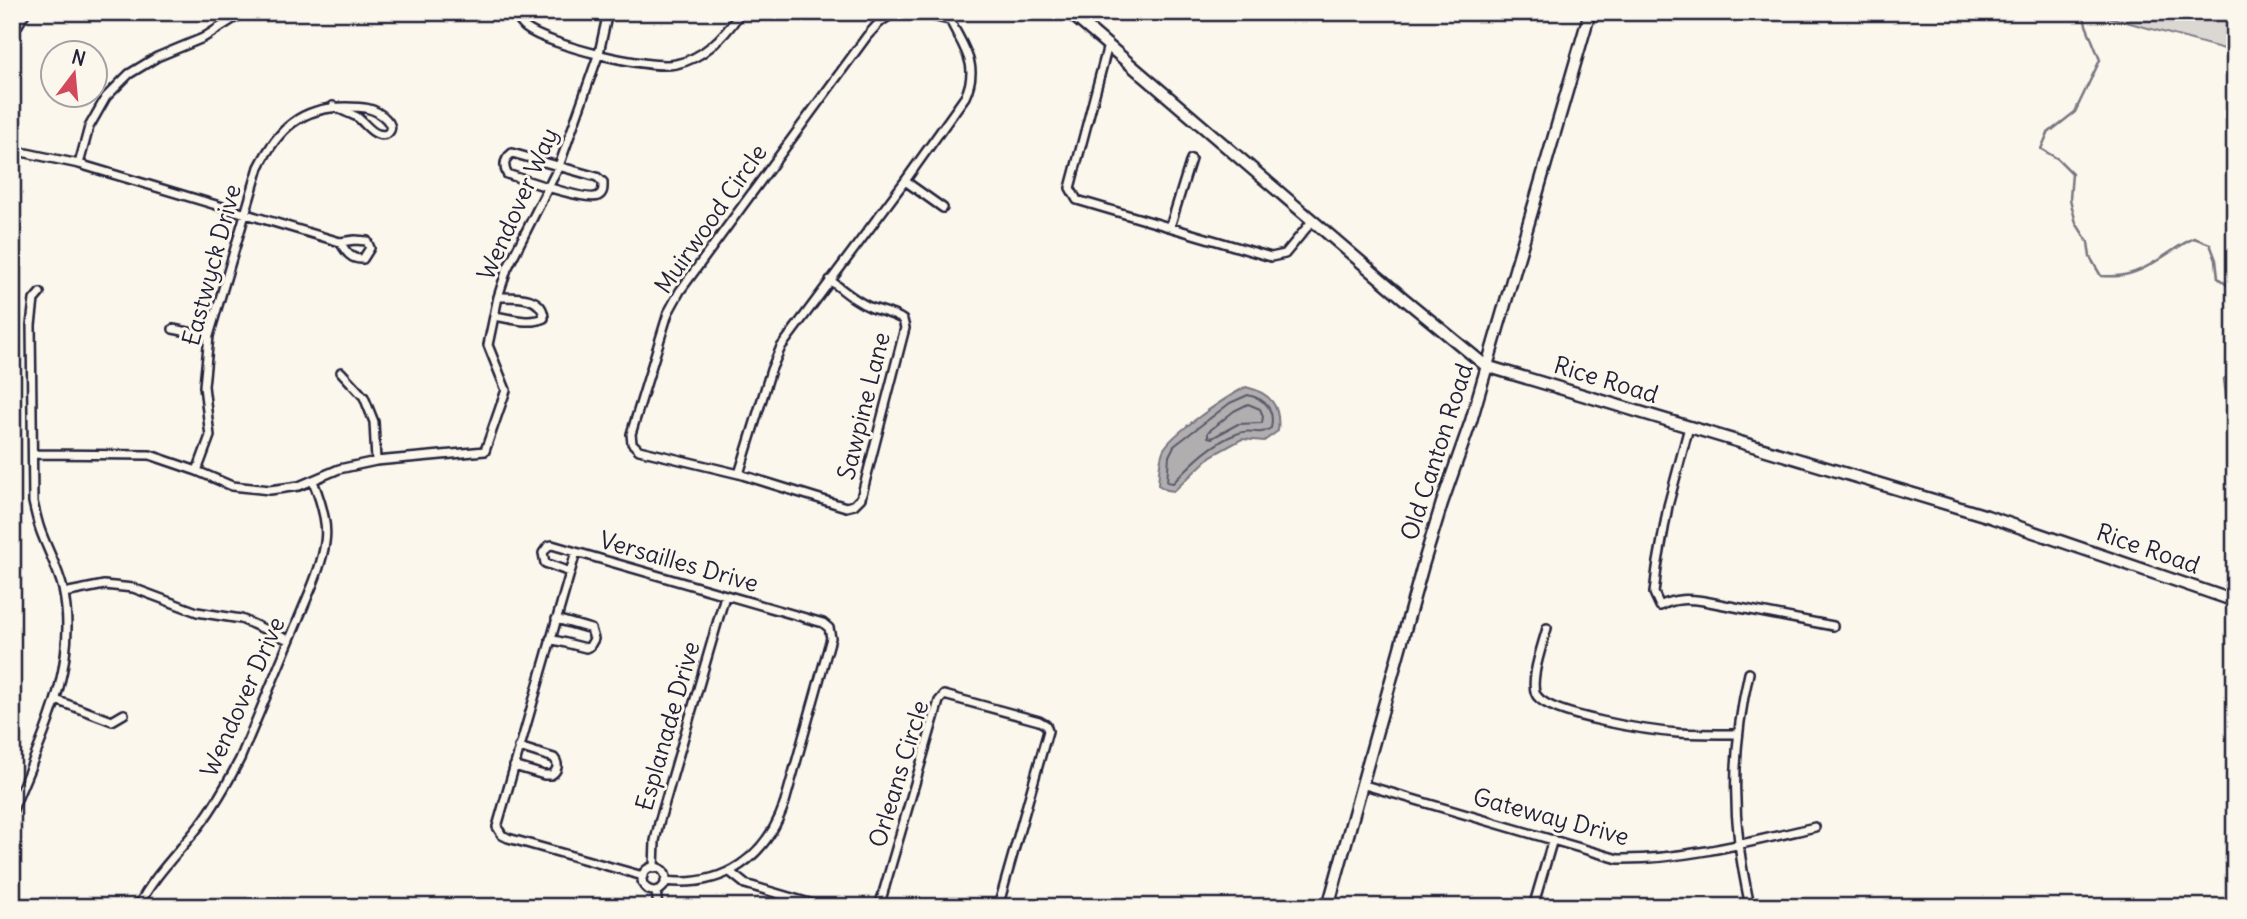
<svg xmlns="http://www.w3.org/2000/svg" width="2247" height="919" font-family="Delius,sans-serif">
	<rect width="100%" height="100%" fill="#fbf7ec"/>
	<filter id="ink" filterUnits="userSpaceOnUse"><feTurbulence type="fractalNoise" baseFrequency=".0143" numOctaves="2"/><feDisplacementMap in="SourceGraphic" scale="14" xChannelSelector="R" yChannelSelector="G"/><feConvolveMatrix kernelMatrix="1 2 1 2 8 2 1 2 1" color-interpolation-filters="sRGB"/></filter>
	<g filter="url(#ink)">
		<path fill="#dbd8d3" stroke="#7e7d87" stroke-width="2" d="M 2090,12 L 2235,12 L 2235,52 Z"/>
		<path fill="#b1aeb0" stroke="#787681" stroke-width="2" d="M 1246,387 C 1270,393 1281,405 1278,431 L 1264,441 L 1242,439 L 1211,456 L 1174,491 L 1167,490 L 1158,485 C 1159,474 1159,461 1163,451 C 1170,434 1228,396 1246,387 Z"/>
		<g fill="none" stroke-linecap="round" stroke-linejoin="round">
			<path stroke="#5b5a6a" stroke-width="2" d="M 1248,395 C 1265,399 1275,409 1271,428 C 1258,437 1252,428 1239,433 C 1213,442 1192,463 1173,483 L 1167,482 L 1169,456 L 1174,446 L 1230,403 Z
				M 1248,404 L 1260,409 L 1263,416 L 1262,423 L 1238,424 L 1212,438 L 1208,437 L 1208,432 L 1234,411 Z"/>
			<path stroke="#787681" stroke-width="2.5" d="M 2083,12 L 2086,25 L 2100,60 L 2075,112 L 2048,133 L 2041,149 L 2058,159 L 2072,173 L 2070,199 L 2076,223 L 2088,242 L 2090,257 L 2101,276 C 2109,276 2117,277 2124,275 C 2150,270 2171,249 2194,238 L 2210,244 L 2216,260 L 2218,278 L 2231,288 L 2235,285
				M 2235,371 L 2224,379 L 2231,433 L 2235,440"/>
			<defs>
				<path id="street" d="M 512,12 C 517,17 521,24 526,28 C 548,45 649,70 676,64 C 702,59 724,37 738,16
					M 12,35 L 26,12
					M 1108,45 L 1070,188 L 1077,200 L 1271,257 L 1285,254 L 1313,220
					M 12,150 L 79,164 L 340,242 L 355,240 L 367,241 L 370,248 L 363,259 C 351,260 346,252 340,242
					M 512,153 L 597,177 L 603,182 C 603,187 604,193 598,196 C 588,202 522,179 507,174 C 503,165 504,159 512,153 Z
					M 79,164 L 89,127 L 106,97 L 129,74 L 157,57 L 203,38 L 244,12
					M 905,181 L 943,208
					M 1170,227 L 1191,159
					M 494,316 C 509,318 529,325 544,318 C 543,295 515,297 498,297
					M 173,329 L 209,336
					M 341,372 L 364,397 L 374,422 L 376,461
					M 1689,427 L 1668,506 L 1657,568 L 1654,593 L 1660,606 C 1675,598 1688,599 1704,601 L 1833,626
					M 34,454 L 150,455 L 197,471 L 232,486 L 270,490 L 299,486 L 339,469 L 376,461 L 485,451 L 506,390 L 488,345 L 498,297 L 507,269 L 559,166 L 599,53 L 608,12
					M 197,471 L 210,436 L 204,386 L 209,336 L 259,167 C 278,129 301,107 346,107 C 361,107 375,107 386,119 C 390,123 393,128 388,133 C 386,135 381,135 378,134 C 370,132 364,122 357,117 C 349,113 341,110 333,106
					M 739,474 L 771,370 L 781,347 L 905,181 L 965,97 C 980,65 964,49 950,20 C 931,16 901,6 883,20 C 877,24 872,31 867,36 L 680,291 L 668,313 L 631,434 L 632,443 L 639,450 L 739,474 L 846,507 L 854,505 L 861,498 L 905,328 L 903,320 C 893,313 883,312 872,308 C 856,302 843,290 830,280
					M 570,572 L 545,563 L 543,553 L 548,546 L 552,545 L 576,552
					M 64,593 L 104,585 L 133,588 L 197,612 L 241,619 L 289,640
					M 1547,628 C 1543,644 1528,683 1537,696 C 1551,716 1652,731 1678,733 C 1697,734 1717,734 1737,734
					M 550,639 L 586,648 L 590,646 L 594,639 L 591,629 L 556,619
					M 1749,673 C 1736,729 1732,786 1739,843 C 1741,864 1746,886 1750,907
					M 56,700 L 112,721 L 124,714
					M 514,766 L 544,775 L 551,775 C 558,771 559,764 554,758 L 519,747
					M 1361,784 L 1618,859 C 1684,860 1751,842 1815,827
					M 12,812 C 40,741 80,668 63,589 C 58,568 47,549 40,529 C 37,520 35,511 33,502 L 31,325 L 34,300 L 40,293
					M642 879a12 12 0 1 1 24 0a12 12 0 1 1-24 0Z
					M 654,868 L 655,841 L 659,823 L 725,596
					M 730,872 L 745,884 L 823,907
					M 643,876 L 508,838 L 502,835 L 497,827 L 576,552 L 823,623 L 829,628 L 831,638 L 785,802 C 767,857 724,888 665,881
					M 656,891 L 658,907
					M 138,907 C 154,875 179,852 200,825 C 216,804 228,782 240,759 L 313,584 C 330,541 330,524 313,481
					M 879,907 L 939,701 L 944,695 L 1039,721 L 1046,725 L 1048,731 L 998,907
					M 1533,907 L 1553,839"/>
				<path id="secondary" d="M 1069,12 L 1403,298 L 1486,366 L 1987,516 L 2235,601
					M 1328,907 L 1423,565 L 1442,503 L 1471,421 L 1590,12"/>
			</defs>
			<use href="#street" stroke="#22223b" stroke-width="12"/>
			<use href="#secondary" stroke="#22223b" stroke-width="15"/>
			<use href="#street" stroke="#fbf7ec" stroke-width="7"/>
			<use href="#secondary" stroke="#fbf7ec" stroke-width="10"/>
		</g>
	</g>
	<g text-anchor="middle" stroke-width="6" stroke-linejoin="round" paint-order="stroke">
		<g font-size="24" fill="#22223b" stroke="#fbf7ec">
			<text transform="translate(518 204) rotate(-66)" y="8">Wendover Way</text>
			<text transform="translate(711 219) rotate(-55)" y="8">Muirwood Circle</text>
			<text transform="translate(212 265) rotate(-75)" y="8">Eastwyck Drive</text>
			<text transform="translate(1606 380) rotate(17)" y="8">Rice Road</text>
			<text transform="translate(864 406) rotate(-76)" y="8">Sawpine Lane</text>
			<text transform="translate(1437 452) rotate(-72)" y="8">Old Canton Road</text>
			<text transform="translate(2148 549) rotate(19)" y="8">Rice Road</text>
			<text transform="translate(679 562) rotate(16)" y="8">Versailles Drive</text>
			<text transform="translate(243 697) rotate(-66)" y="8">Wendover Drive</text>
			<text transform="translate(668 726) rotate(-74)" y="8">Esplanade Drive</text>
			<text transform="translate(899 774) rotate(-73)" y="8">Orleans Circle</text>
			<text transform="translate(1551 817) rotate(15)" y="8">Gateway Drive</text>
		</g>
	</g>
	<rect width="2247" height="919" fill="none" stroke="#fbf7ec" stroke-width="42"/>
	<rect x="21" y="21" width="2205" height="877" fill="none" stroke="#22223b" stroke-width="2.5" filter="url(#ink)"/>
	<g transform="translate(74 74) rotate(16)"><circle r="33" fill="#fbf7ec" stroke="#a4a2a5" stroke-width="2"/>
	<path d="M0-5L12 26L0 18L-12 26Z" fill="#d1495b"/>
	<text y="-10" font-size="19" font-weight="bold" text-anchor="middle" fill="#22223b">N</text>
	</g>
</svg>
